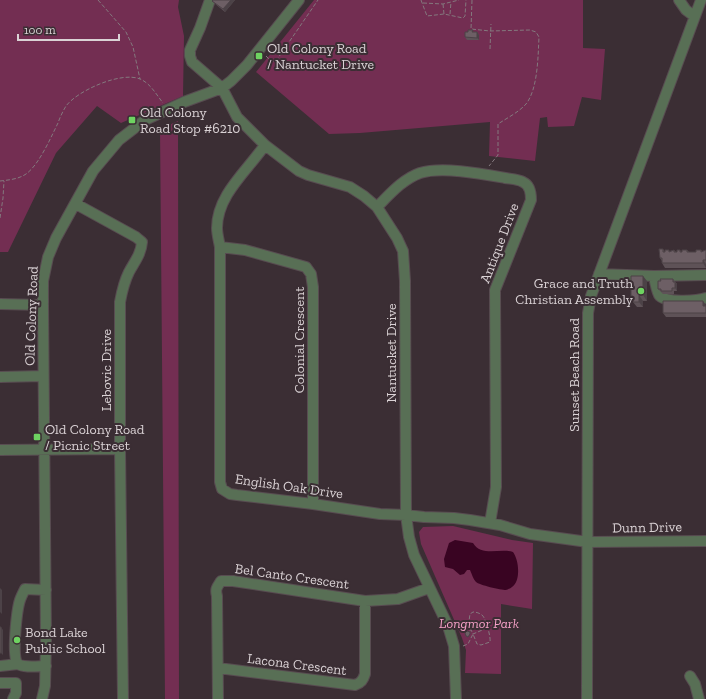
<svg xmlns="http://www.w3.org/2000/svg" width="706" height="699" font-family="'Zilla Slab',serif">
	<rect width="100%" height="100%" fill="#3b2e34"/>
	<path fill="#732e52" d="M 0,0 L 179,0 L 178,7 L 184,36 L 183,96 L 121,123 L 97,106 L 56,153 L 8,252 L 0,252 Z
		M 314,0 L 583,0 L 583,48 L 605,49 L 601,100 L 582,97 L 574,126 L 548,127 L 547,117 L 540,118 L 535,161 L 489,156 L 490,122 L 360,133 L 329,134 L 256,72 Z
		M 178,121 L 179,699 L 165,699 L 160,129 Z
		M 453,526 L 512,540 L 533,543 L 532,609 L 501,604 L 501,674 L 465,673 L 466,650 L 462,638 L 421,544 L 419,532 L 423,527 Z"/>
	<path fill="#390422" d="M 455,540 L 473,543 C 481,557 500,548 513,552 C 519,560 521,581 512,587 C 511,588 507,590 506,590 C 501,590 479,585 476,582 C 473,579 472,574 470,570 L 467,570 L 464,574 L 460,575 L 453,569 L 445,567 L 444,559 L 449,543 Z"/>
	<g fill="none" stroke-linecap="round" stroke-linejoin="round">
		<defs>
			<path id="minor" d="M 210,0 L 200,28 L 190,50 L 190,56 L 192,62 L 222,88 L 237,117 L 265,145 L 299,171 L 308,175 L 350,187 L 364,196 L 377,207 L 397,238 L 403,251 L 405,281 L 406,515 L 409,537 L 414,555 L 437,603 L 448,626 L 454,646 L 456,699
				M 679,0 L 686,10 L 694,16
				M 265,145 C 247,171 217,195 217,228 C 217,234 219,241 220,247 L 220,482 L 222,489 L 230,494 L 237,495 L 313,504 L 380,514 L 406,515 L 424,517 L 454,518 L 470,520 L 500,525 L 530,534 L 588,542 L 706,541
				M 76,204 L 136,237 L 142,242 C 141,254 135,261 129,272 C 124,282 122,291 120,302 L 120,449 L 123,699
				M 377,207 C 390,194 403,179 420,173 C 442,166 483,174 505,178 C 511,179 518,179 523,182 C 530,185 531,193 531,200 L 495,290 L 496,487 L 490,523
				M 220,247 L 245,250 L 306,267 L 311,274 L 313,287 L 313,504
				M 599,274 L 654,276 L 706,275
				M 654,276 C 655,282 656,289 659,295 C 664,303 697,301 706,298
				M 0,304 L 43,305
				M 0,377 L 43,376
				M 0,450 L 120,449
				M 0,666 L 18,664
				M 46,666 C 38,666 24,668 18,664 C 11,660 17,609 20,600 C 21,597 23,593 25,589 L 46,590
				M 218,668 L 355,685 C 361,683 363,680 365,674 L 365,601
				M 690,676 L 695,684 L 699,699
				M 0,683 L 16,683 L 16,693 L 13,699
				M 42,699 L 45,686 L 46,640 L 43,305 L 43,281 L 48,257 L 56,238 L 93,171 L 119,140 L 145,120 L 184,102 L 222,88 L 231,81 L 247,65 L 299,0
				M 218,699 L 217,596 C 215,589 217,587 221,581 L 233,581 L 365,601 L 398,599 L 429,588
				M 587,699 L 588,313 L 591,296 L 701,0"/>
		</defs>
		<use href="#minor" stroke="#584c51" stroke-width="12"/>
		<path stroke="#84797e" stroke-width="1" stroke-dasharray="4 2" stroke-linecap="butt" d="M 98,0 L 126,32 L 133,47 L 140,79
			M 421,0 L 427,16 L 444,14 L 463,18 L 465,16 L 466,0
			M 472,0 L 471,29 L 490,31 L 530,30 L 536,32 L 539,37 C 538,56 538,89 526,104 C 519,112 507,118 498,124 L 498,155 L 489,166
			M 423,3 L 443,4 L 459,0
			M 443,4 L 444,14
			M 450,14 L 451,2
			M 490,49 L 491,24
			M 266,56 L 271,61 L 276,61 L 318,0
			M 0,181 C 9,180 19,179 26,174 C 39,165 51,137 58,123 C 60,117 63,111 66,106 C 77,91 121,71 140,79 C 150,83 156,94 163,103
			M 0,218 L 3,198 L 4,181
			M 457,629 L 471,630 L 473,634 L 487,628
			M 463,646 L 468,644 L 473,634 L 477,644 L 481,645 L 490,642 C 491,637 486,620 483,616 C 480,613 476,612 473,612 L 470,614 L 469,621 L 471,630"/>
		<use href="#minor" stroke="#586f55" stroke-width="10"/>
	</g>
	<path fill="#5e5257" d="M 213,0 L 235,0 L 225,12 L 214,3 L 212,1 Z
		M 473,30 L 473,32 L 477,32 L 479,35 L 479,40 L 467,40 L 465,37 L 468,32 Z
		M 663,249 L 665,252 L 674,250 L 676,252 L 677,252 L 680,250 L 681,252 L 687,250 L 689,252 L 696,252 L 701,250 L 702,251 L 706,250 L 706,268 L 665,268 L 662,263 L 662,261 L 660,258 Z
		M 673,279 L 677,284 L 677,291 L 674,291 L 674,294 L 663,294 L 658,289 Z
		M 647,281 L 647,301 L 643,301 L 643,307 L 637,307 L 633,302 L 633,298 L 631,296 Z
		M 706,305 L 706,317 L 666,317 L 663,313 Z"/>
	<path fill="#4c4247" d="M 231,0 L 235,0 L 225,12 L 223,9 Z
		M 477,32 L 479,35 L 479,40 L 477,38 Z
		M 703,260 L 706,264 L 706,268 L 703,263 Z
		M 643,276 L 647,281 L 647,301 L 643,295 Z
		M 675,282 L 677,284 L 677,291 L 675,288 Z
		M 639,295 L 643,301 L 643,307 L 639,302 Z
		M 703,301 L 706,305 L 706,310 L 703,306 Z
		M 0,588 L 2,590 L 2,614 L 0,612 Z
		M 1,627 L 3,630 L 3,655 L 1,653 Z"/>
	<path fill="#6d5f65" stroke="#4c4247" d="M 213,0 L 231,0 L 223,9 L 212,1 Z
		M 468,30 L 473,30 L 472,32 L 477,32 L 477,38 L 465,37 L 465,32 L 468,32 Z
		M 659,249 L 663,249 L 663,252 L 665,252 L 665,250 L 669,250 L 669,252 L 674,250 L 674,252 L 677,252 L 677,250 L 680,250 L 680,252 L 682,252 L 682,250 L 687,250 L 687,252 L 696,252 L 696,250 L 701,250 L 701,252 L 706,250 L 706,260 L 703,260 L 703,263 L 662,263 L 662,258 L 660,258 Z
		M 631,276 L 643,276 L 643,295 L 639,295 L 639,302 L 633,302 L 633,296 L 631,296 Z
		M 660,279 L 673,279 L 673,282 L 675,282 L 675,288 L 672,288 L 672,291 L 661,291 L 661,289 L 658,289 L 658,281 L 661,281 Z
		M 663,301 L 703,301 L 703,306 L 706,306 L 706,313 L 663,313 Z
		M 0,627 L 1,627 L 1,653 L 0,653 Z
		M 467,631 L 470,632 L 470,634 L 468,637 L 466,636 L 465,633 Z"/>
	<g fill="#6ed361" stroke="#3b2e34" stroke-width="1.5">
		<rect x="255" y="52" width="8" height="8" rx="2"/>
		<rect x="128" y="116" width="8" height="8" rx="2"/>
		<circle cx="641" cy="291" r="4"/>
		<rect x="33" y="433" width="8" height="8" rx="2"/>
		<circle cx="17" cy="640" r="4"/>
	</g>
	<g text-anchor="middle" stroke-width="4" stroke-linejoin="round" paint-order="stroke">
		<g font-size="14" fill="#dad2d5" stroke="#3b2e34" text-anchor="start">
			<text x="267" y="53">Old Colony Road<tspan x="267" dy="16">/ Nantucket Drive</tspan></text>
			<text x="140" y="117">Old Colony<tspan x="140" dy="16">Road Stop #6210</tspan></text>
			<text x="633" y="288" text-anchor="end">Grace and Truth<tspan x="633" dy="16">Christian Assembly</tspan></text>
			<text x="45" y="434">Old Colony Road<tspan x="45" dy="16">/ Picnic Street</tspan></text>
			<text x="25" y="637">Bond Lake<tspan x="25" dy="16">Public School</tspan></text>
		</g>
		<g font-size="14" fill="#dad2d5" stroke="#3b2e34">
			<text transform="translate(499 243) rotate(-69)" y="5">Antique Drive</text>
			<text transform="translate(31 316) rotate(-88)" y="5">Old Colony Road</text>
			<text transform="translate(299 340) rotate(-90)" y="5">Colonial Crescent</text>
			<text transform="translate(391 353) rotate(-90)" y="5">Nantucket Drive</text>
			<text transform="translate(106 370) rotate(-90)" y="5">Lebovic Drive</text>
			<text transform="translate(574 375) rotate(-90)" y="5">Sunset Beach Road</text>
			<text transform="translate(289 486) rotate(8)" y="5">English Oak Drive</text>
			<text transform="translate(647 527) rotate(-1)" y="5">Dunn Drive</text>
			<text transform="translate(292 576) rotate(8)" y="5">Bel Canto Crescent</text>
			<text transform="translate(297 664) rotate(7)" y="5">Lacona Crescent</text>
		</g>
		<g font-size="14" font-style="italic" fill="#f6a1c8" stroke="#3b2e34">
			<text x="479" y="628">Longmor Park</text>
		</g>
	</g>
	<path d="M18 34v6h101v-6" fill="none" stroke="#dad2d5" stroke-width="2"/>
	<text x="24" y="34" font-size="12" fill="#dad2d5" stroke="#3b2e34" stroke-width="3" paint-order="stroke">100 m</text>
</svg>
